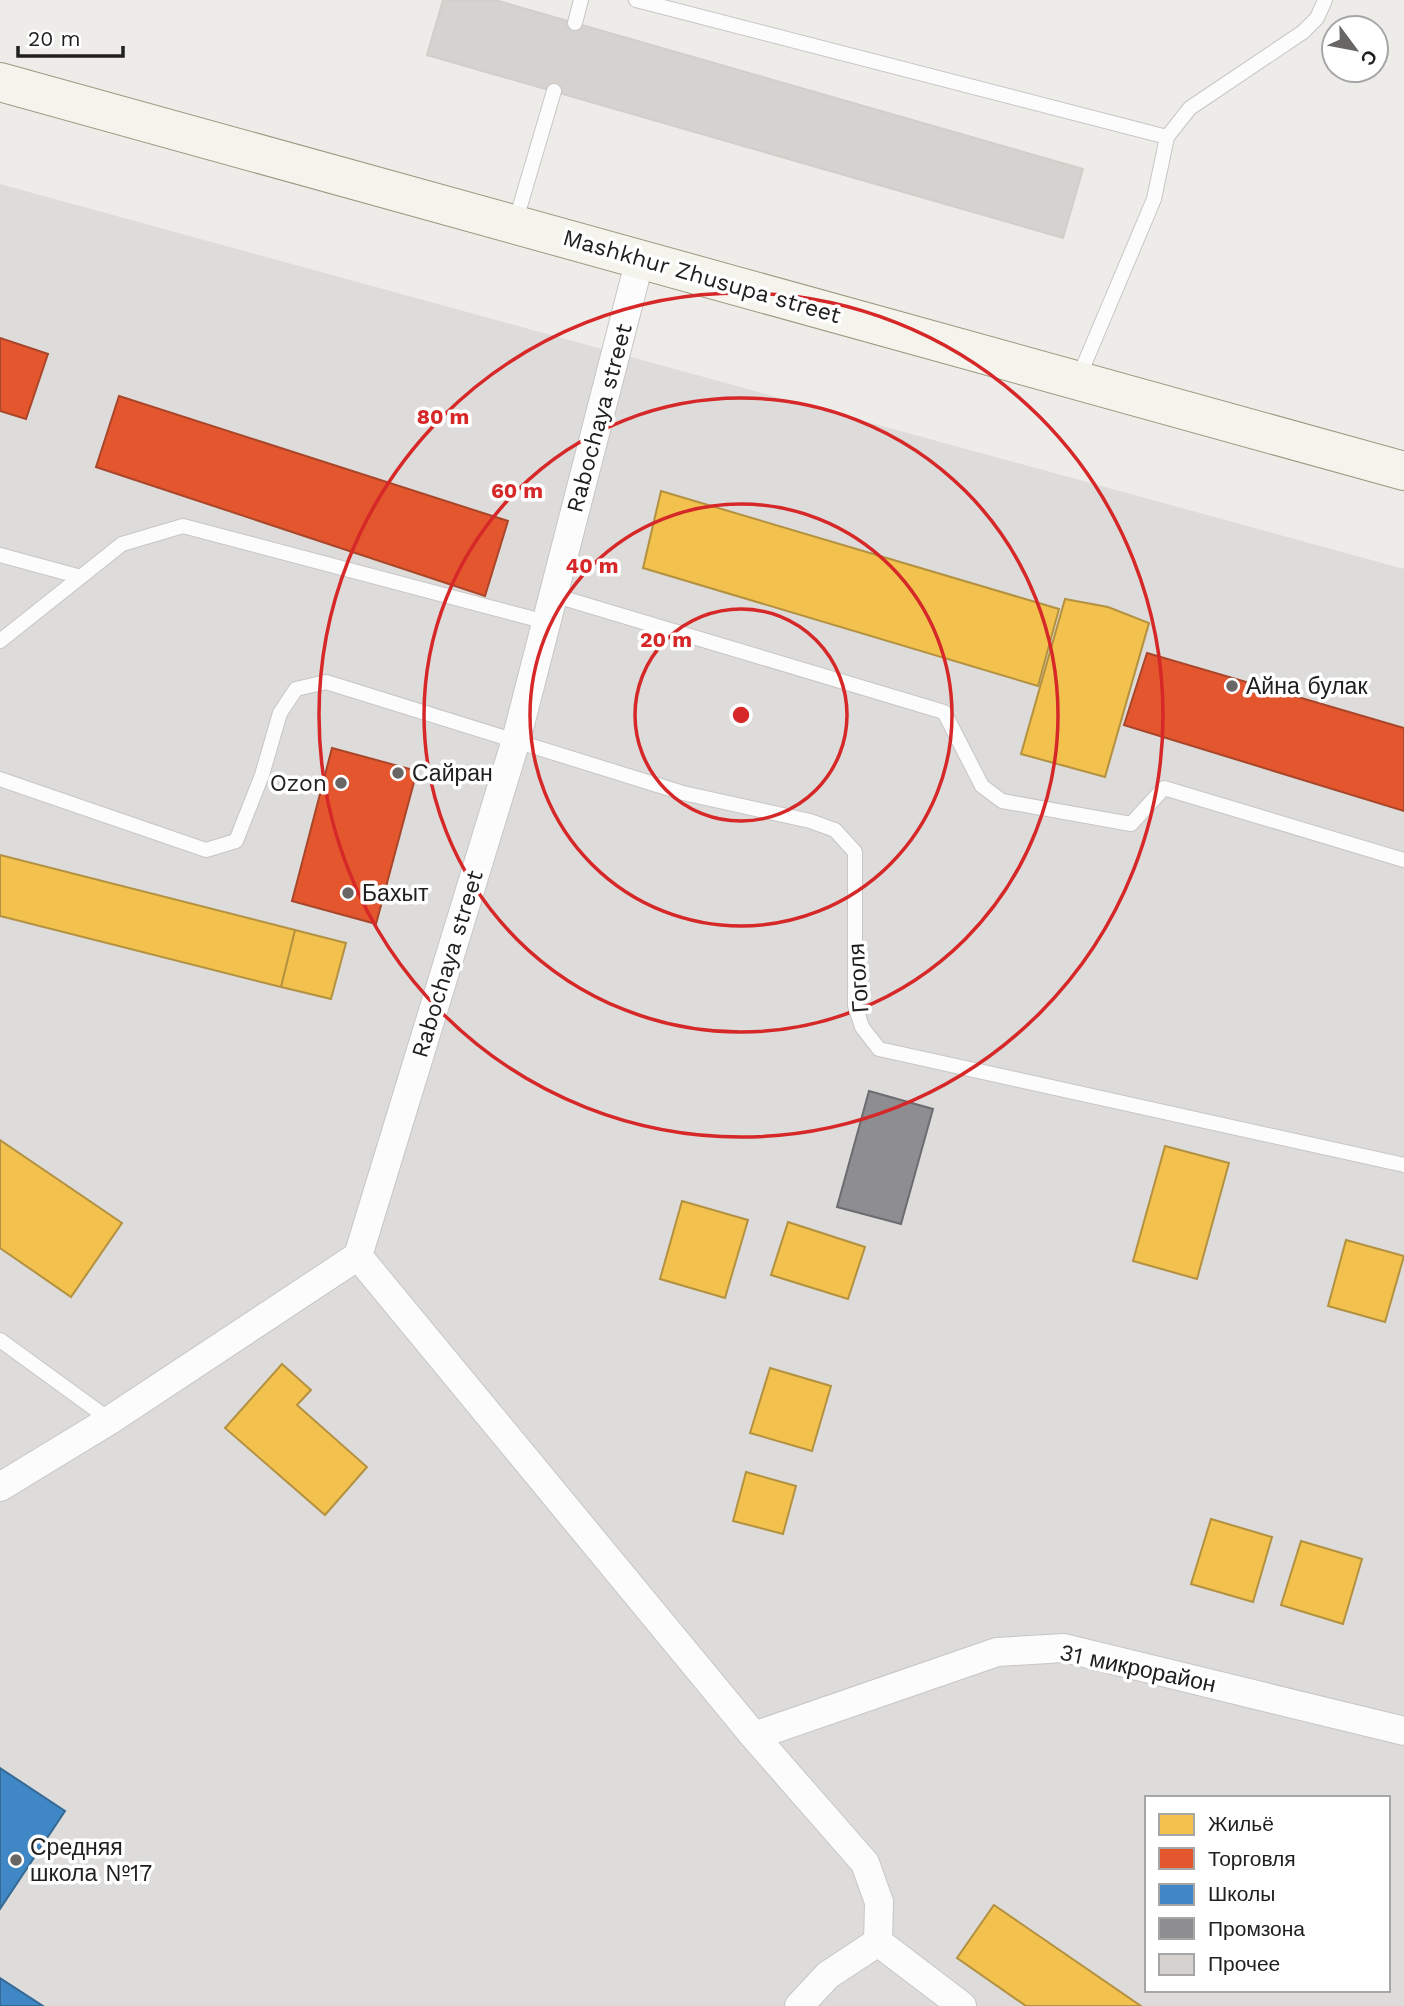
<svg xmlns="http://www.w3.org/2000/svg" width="1404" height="2006" font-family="'Work Sans',sans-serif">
	<rect width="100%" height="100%" fill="#eeece9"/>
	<path fill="#dddcda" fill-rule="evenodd" d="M 0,184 L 1404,569 L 1404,2006 L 0,2006 ZM 1147,1798 L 1388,1798 L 1388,1990 L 1147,1990 Z"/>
	<path fill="#f2c14e" stroke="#b39140" stroke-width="2" d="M 661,491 L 1059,609 L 1038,686 L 643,568 Z
		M 1065,599 L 1108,607 L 1149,623 L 1105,777 L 1021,754 Z
		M 0,855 L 295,930 L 281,987 L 0,916 Z
		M 295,930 L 346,943 L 331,999 L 281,987 Z
		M 0,1140 L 122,1223 L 71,1297 L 0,1248 Z
		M 1165,1146 L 1229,1163 L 1197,1279 L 1133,1261 Z
		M 682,1201 L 748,1220 L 725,1298 L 660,1279 Z
		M 788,1222 L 865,1247 L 848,1299 L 771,1275 Z
		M 1346,1240 L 1404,1256 L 1385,1322 L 1328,1306 Z
		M 282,1364 L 311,1390 L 297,1405 L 367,1467 L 325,1515 L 225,1428 Z
		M 770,1368 L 831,1386 L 812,1451 L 750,1433 Z
		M 746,1472 L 796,1486 L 783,1534 L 733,1521 Z
		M 1211,1519 L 1272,1537 L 1253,1602 L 1191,1584 Z
		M 1301,1541 L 1362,1559 L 1343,1624 L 1281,1605 Z
		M 994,1905 L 1141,2006 L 1026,2006 L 957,1958 Z"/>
	<path fill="#e4572e" stroke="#a9462a" stroke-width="2" d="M 0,338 L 48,354 L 26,419 L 0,411 Z
		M 119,396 L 508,521 L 485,596 L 96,467 Z
		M 1147,653 L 1404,728 L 1404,811 L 1124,725 Z
		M 332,748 L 417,771 L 376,924 L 292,901 Z"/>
	<path fill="#3f88c5" stroke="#366994" stroke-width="2" d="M 0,1768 L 65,1811 L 0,1909 Z
		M 0,1978 L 43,2006 L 0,2006 Z"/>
	<path fill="#8d8d92" stroke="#6c6c70" stroke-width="2" d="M 869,1091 L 933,1109 L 901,1224 L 837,1207 Z"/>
	<path fill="#d5d2d0" stroke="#d2ceca" stroke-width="2" d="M 443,0 L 495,0 L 1083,169 L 1063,238 L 427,55 Z"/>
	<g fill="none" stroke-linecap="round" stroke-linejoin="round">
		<defs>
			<path id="service" d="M 636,0 L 1167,137
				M 575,23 L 581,0
				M 515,223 L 554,91
				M 1078,379 L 1154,199 L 1167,137 L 1190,108 L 1303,32 L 1317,18 L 1325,0
				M 0,555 L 81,577
				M 553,595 L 944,712 L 982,786 L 1002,801 L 1131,824 L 1164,788 L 1404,860
				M 0,641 L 122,544 L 183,526 L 546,622
				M 0,779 L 206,850 L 236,841 L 262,775 L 280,713 L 296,689 L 326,682 L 683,793 L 810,821 L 835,830 L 855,852 L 855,1005 L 862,1027 L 879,1049 L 1404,1165
				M 0,1340 L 110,1420"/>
			<path id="minor" d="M 358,1256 L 754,1736 L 865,1863 L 879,1902 L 878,1942 L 828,1975 L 799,2006
				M 0,1487 L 110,1420 L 358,1256 L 516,740 L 640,259
				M 754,1736 L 997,1652 L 1064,1648 L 1404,1731
				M 878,1942 L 962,2006"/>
			<path id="secondary" d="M 0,82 L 1404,471"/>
		</defs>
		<use href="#service" stroke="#c7c6c5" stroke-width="16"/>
		<use href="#minor" stroke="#c7c6c5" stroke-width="30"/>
		<use href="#secondary" stroke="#99997f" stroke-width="40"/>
		<use href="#service" stroke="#fcfcfc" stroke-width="14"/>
		<use href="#minor" stroke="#fcfcfc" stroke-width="28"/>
		<use href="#secondary" stroke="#f4f4ec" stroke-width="38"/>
	</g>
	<g fill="none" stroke="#d62828" stroke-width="3.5">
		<circle cx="741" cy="715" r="106"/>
		<circle cx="741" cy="715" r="211"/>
		<circle cx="741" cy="715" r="317"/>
		<circle cx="741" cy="715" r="422"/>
	</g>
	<g fill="#686766" stroke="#fff" stroke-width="2.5">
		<circle cx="1232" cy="686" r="7"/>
		<circle cx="398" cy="773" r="7"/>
		<circle cx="341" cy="783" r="7"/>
		<circle cx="348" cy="893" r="7"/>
		<circle cx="16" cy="1860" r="7"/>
	</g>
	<g text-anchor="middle" stroke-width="7" stroke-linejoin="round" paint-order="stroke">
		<g font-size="23" fill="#202020" stroke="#fff">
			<text transform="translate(702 276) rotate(16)" y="8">Mashkhur Zhusupa street</text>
			<text transform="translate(599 418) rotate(-75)" y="8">Rabochaya street</text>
			<text transform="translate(447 964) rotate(-73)" y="8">Rabochaya street</text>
			<text transform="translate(858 978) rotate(-94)" y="8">Гоголя</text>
			<text transform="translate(1138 1668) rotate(12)" y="8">31 микрорайон</text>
		</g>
		<g font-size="23" fill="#202020" stroke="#fff" text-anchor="start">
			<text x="1246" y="694">Айна булак</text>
			<text x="412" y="781">Сайран</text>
			<text x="327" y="791" text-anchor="end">Ozon</text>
			<text x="362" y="901">Бахыт</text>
			<text x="30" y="1855">Средняя<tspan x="30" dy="26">школа №17</tspan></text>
		</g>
	</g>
	<circle cx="741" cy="715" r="10" fill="#d62828" stroke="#fff" stroke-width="3.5"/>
	<g font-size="21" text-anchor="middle" font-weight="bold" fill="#d62828" stroke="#fff" stroke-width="7" stroke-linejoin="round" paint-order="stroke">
		<text x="443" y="424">80 m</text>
		<text x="517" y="498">60 m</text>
		<text x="592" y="573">40 m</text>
		<text x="666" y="647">20 m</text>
	</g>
	<rect x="1145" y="1796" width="245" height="196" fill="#ffffff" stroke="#a6a6a6" stroke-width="2"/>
	<rect x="1159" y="1814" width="35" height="21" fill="#f2c14e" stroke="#a6a6a6" stroke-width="2"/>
	<text x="1208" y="1831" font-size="21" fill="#202020">Жильё</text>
	<rect x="1159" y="1848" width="35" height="21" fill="#e4572e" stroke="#a6a6a6" stroke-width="2"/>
	<text x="1208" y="1866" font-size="21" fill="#202020">Торговля</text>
	<rect x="1159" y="1884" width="35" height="21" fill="#3f88c5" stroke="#a6a6a6" stroke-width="2"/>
	<text x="1208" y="1901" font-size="21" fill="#202020">Школы</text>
	<rect x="1159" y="1918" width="35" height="21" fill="#8d8d92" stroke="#a6a6a6" stroke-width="2"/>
	<text x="1208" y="1936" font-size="21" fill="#202020">Промзона</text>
	<rect x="1159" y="1954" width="35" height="21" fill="#d5d2d0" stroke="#a6a6a6" stroke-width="2"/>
	<text x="1208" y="1971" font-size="21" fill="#202020">Прочее</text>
	<g transform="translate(1355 49) rotate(122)"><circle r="33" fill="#ffffff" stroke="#a6a6a6" stroke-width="2"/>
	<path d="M0-5L12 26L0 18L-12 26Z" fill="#686766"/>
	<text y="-10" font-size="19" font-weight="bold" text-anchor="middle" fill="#202020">С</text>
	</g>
	<path d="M18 46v10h105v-10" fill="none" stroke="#202020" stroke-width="3.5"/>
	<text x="28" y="46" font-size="21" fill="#202020" stroke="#ffffff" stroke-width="5" paint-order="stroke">20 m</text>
</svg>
